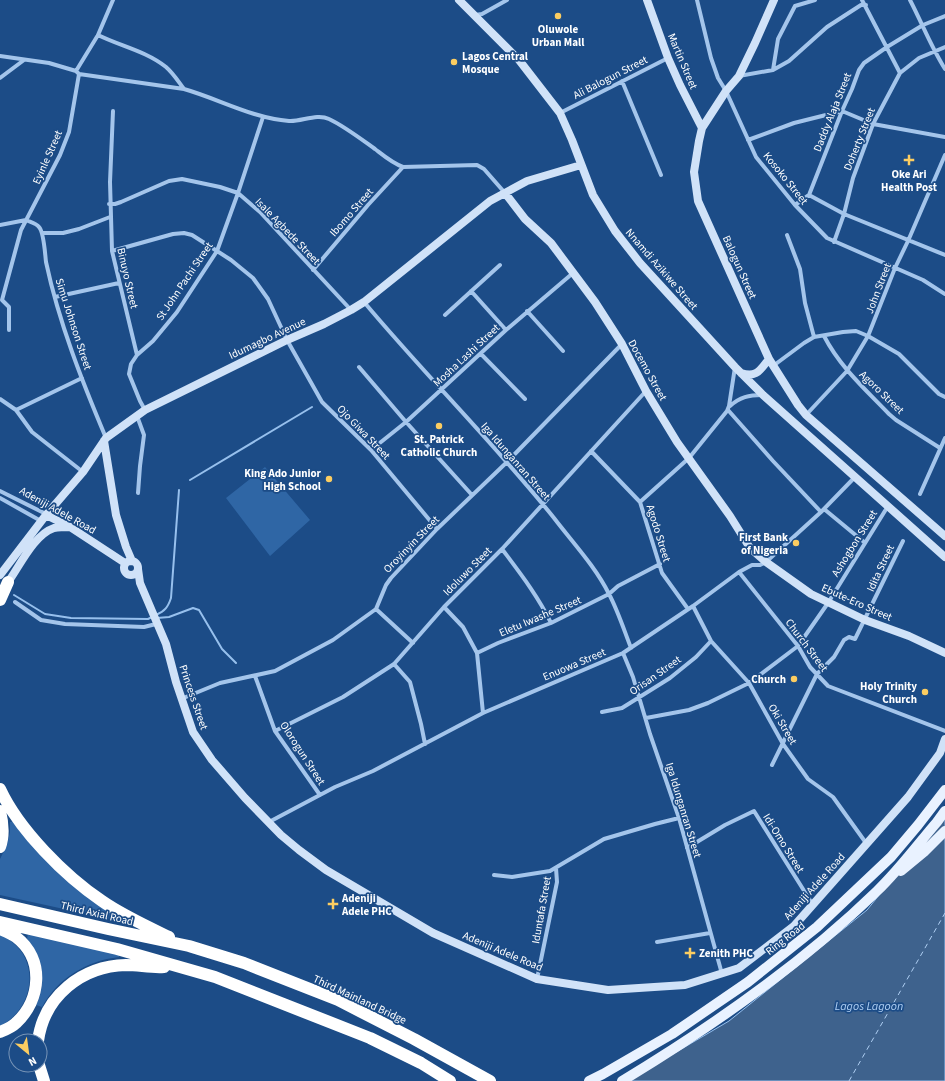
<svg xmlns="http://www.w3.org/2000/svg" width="945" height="1081" font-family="'Source Sans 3',sans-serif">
	<rect width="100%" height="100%" fill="#1c4c87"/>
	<path fill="#2f66a5" d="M 265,467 L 310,520 L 270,556 L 226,498 Z
		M 15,821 L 93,901 L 123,922 L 0,895 L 0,859 L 7,845 L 10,832 L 10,822 Z
		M 0,933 C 9,939 17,945 23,954 C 38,980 26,1013 0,1026 Z
		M 28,933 L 120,954 L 119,957 C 86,961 58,978 42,1007 L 36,1005 C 48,982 41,958 27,939 Z"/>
	<path fill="#3e628d" stroke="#97c0ed" d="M 945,813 L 945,1081 L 627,1081 L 729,1021 L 867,910 L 937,824 Z"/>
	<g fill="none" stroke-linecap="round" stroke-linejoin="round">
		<path stroke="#97c0ed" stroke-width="2" d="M 190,480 L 312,407
			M 14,595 L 45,614 L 71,618 L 148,619 L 152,617
			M 156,615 C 165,611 168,607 171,598 L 179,490
			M 157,618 L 169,617 L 193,608 L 199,610 L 222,649 L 236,663"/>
		<path stroke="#afcff3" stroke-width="1" stroke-dasharray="5 4" stroke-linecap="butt" d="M 849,1081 L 945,913"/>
		<path stroke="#a4c5eb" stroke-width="4" d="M 697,0 L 711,58 L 718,78 L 726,91 L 756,157 L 795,205 L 827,238 L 923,280 L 945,294
			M 862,0 L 900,73
			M 910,0 C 922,23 931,47 945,69
			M 475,15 L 482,14 L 507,0
			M 98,35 C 120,46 146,51 166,67 C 173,73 178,81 184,89
			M 0,56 L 49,63 L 76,71 L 79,74 L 184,89 C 219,99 252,118 289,121 C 301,122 317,113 329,119 C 344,126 361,139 375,149 C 384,156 392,163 403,167 L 477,165 L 484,169 L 505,193
			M 773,70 L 778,39 L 795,6 L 815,0
			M 76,71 L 98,35 L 113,0
			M 739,76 L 773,70 L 789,61 L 827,27 L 861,5 L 866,5
			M 0,78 L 24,60
			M 622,81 L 661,175
			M 113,111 L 110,182 L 112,251 L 137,355
			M 560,113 L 668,58
			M 748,140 L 794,123 L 842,111 L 873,124 L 945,137
			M 809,195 L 844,214 L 945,255
			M 109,204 L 115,204 L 121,202 L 169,181 L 182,179 L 220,187 L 238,193 L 260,212 L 351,310
			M 795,205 L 809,195 L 842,111 L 852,89 L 859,70 L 864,63 L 887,47 L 923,25 L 945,16
			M 26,220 C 30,222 36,223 39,227 C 44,232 45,254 46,262 C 59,323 82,381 106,438
			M 0,225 L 26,220
			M 43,233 L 63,233 L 79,229 L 110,217
			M 787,235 L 800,269 L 805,303 L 814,337
			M 834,242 L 844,214 L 853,178 L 873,124 L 900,73 L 919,58 L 945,47
			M 112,251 L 173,234 L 184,233 L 192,235 L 217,251 L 231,260 L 253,278 L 268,299 L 287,340 L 322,402 L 371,450 L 437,529
			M 313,270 L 368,205 L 403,167
			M 471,291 L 506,330
			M 55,297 L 119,283
			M 364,302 C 426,376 494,443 554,518 C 573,543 595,566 609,594 C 618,611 624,630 631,648
			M 527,311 L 563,351
			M 445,315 L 500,265
			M 9,330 L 9,307 L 2,300 L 21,230 L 60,155 L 69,132 L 79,74
			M 824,336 C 840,367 865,389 889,414 L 896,420 L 940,448
			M 481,354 L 525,399
			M 773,366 L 804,343 L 814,337 L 843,332 L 856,331 L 868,336 L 899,354 L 939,394 L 945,397
			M 359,367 L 406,422 L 472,495
			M 0,399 L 16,410 L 32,432 L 83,472
			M 730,406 C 740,397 749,395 762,395
			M 16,410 L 82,378
			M 145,410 L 140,401 L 129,374 L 131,364 L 137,355 L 153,341 L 177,312 L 217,251 L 238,193 L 263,117
			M 728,410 L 773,461 L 821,512
			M 806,415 L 847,371 L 868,336 L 895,268 L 908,241 L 945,155
			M 137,416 L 144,435 L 140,466 L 138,493
			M 371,450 L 406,422 L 506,330 L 573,273
			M 591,451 L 640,502 L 662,573 L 688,609
			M 0,491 L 46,514
			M 920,494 L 945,438
			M 0,498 L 41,521
			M 640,502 L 689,458 L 727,411 L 729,406 L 735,367
			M 824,509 L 864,542
			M 502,549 C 520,573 538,596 551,623
			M 739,572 L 798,646 L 810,667 L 828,686 L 945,731
			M 15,602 L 41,620 L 65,624 L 144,627 L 156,624
			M 693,606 L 711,641 L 749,683 L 783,744 L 808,779 L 833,797 L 866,843
			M 444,607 L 463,627 L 477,653 L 483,713
			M 376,609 L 413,643
			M 477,653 L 498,643 L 551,623 L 609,594 L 618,586 L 660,564
			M 623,653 L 633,677 L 650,734 L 679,818 L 722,974
			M 394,664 L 410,682 L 421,724 L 425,744
			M 255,676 L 275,731 L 320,795
			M 181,699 L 220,683 L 275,671 L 333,640 L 376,609 L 386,585 L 391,578 L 437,529 L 507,462 L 622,344
			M 602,712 L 622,708 L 670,678 L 696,657 L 711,641
			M 646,718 L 689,710 L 708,703 L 749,683 L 798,646 L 828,603 L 888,506
			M 275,731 L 343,697 L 394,664 L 444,607 L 502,549 L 646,391
			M 772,765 L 817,674 L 834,657 L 844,640 L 849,637 L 855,639 L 903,541
			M 269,822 L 335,787 L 373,771 L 483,713 L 623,653 L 693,606 L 739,572 L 752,565 L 760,565 L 766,562 L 821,512 L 855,477
			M 687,848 L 725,825 L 754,811 L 813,905
			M 494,875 L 512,877 L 550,871 L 604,839 L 655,824 L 679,818
			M 657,942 L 710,933
			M 537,979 L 557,882 L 556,868"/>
		<path stroke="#d0e2f8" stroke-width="8" d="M 459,0 L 519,60 L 560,113 L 572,140 L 593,195 L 615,231 L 640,263 L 735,367 L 763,395 L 945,557
			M 647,0 L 668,58 L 680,85 L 702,128
			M 774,0 L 755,43 L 739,76 L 726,91 L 702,128 L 699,141 L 694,172 L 698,201 L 769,359 L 798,405 L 806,415 L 945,536
			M 505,193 L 525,219 L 551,243 L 595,302 L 622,344 L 646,391 L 677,442 L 730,516 L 750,548 L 766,562 L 811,594 L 865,620 L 909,636 L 945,653
			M 741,373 C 757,378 760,370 769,359
			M 104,441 L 116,515 L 126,547 L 132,561
			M 46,515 L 70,527 L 125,563
			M124 568a7 7 0 1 1 14 0a7 7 0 1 1-14 0Z
			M 138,569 L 140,583 L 166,644 L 176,682 L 193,732 L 212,760 L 245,798 L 281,835 L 299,850 L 326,870 L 433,933 L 537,979 L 608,990 L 685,985 L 739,968 L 794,926 L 908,797 L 940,753 L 945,739
			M 0,575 L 46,515 L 83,472 L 106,438 L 145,410 L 287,340 L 324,324 L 351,310 L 364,302 L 490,201 L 527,181 L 581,165
			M 6,585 C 19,568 33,535 54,528 C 60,527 65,527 70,527"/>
		<path stroke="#e9f2ff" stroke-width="10" d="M 901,871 L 924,852 L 945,831
			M 589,1081 L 603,1074 L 672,1034 L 748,982 L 817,927 L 891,857 L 918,825 L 945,790
			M 622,1081 C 713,1026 801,965 877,891 C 899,870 918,844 937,822 L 945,811"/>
		<path stroke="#fff" stroke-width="12" d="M 0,600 L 8,582
			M 0,789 C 19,830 65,876 102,901 C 122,915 146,926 169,937
			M 0,811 C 3,823 4,836 0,847
			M 0,904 L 108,929 L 189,946 L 244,963 L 338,1000 L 414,1039 L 490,1081
			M 0,922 L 117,949 L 215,977 L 370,1038 L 421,1063 L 450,1081
			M 0,929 C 5,931 12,934 16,937 C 45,959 41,1000 16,1023 C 12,1027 5,1030 0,1032
			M 38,1041 C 44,996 82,966 126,965 C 139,965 151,968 164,967
			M 39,1065 L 44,1081"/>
	</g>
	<g fill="#fccd61" stroke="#1c4c87" stroke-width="1.5">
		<circle cx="558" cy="16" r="4"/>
		<circle cx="454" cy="62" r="4"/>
		<path d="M907 154h4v4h4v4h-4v4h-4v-4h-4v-4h4z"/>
		<circle cx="439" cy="426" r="4"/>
		<circle cx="329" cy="479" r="4"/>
		<circle cx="796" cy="543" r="4"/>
		<circle cx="794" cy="679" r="4"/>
		<circle cx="925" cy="692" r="4"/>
		<path d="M331 898h4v4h4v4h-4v4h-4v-4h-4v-4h4z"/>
		<path d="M688 947h4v4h4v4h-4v4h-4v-4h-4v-4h4z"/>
	</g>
	<g text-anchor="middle" stroke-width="3.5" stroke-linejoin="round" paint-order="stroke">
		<g font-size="11" font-weight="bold" fill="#fff" stroke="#1c4c87" text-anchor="end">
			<text x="558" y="33" text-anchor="middle">Oluwole<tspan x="558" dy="13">Urban Mall</tspan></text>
			<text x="462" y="60" text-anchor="start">Lagos Central<tspan x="462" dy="13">Mosque</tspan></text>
			<text x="909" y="178" text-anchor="middle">Oke Ari<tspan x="909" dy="13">Health Post</tspan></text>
			<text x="439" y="443" text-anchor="middle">St. Patrick<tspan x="439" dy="13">Catholic Church</tspan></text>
			<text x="321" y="477">King Ado Junior<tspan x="321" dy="13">High School</tspan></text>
			<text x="788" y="541">First Bank<tspan x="788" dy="13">of Nigeria</tspan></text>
			<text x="786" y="683">Church</text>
			<text x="917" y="690">Holy Trinity<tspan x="917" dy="13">Church</tspan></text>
			<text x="342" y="902" text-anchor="start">Adeniji<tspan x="342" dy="13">Adele PHC</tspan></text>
			<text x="699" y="957" text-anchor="start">Zenith PHC</text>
		</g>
		<g font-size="11" fill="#fff" stroke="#1c4c87">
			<text transform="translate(683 61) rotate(67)" y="4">Martin Street</text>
			<text transform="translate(610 77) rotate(-27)" y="4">Ali Balogun Street</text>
			<text transform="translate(832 112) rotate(-68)" y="4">Daddy Alaja Street</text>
			<text transform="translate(859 139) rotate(-68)" y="4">Doherty Street</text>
			<text transform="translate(47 157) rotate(-66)" y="4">Eyinle Street</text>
			<text transform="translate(786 178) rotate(51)" y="4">Kosoko Street</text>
			<text transform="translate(351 212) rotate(-49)" y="4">Ibomo Street</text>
			<text transform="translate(288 231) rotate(46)" y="4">Isale Agbede Street</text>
			<text transform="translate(740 267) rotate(66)" y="4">Balogun Street</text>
			<text transform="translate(662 269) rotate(49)" y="4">Nnamdi Azikiwe Street</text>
			<text transform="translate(128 278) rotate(77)" y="4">Binuyo Street</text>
			<text transform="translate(184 281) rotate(-56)" y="4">St John Pachi Street</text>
			<text transform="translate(878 288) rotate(-69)" y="4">John Street</text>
			<text transform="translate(74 324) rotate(72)" y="4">Simu Johnson Street</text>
			<text transform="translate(267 338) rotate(-25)" y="4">Idumagbo Avenue</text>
			<text transform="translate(466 355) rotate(-43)" y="4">Mosha Lashi Street</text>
			<text transform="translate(648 370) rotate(61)" y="4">Docemo Street</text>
			<text transform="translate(882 392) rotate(44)" y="4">Agoro Street</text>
			<text transform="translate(364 432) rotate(46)" y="4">Ojo Giwa Street</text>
			<text transform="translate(516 461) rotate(49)" y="4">Iga Idunganran Street</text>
			<text transform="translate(58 510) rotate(29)" y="4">Adeniji Adele Road</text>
			<text transform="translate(659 533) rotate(73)" y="4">Agodo Street</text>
			<text transform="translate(854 543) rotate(-58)" y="4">Ashogbon Street</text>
			<text transform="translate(411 544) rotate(-46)" y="4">Oroyinyin Street</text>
			<text transform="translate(880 568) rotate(-65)" y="4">Idita Street</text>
			<text transform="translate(467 571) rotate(-45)" y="4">Idoluwo Steet</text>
			<text transform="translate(857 602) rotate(24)" y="4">Ebute-Ero Street</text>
			<text transform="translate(540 616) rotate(-23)" y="4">Eletu Iwashe Street</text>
			<text transform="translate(807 645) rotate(53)" y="4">Church Street</text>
			<text transform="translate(574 664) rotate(-23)" y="4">Enuowa Street</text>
			<text transform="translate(655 675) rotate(-35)" y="4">Orisan Street</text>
			<text transform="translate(194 697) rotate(71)" y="4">Princess Street</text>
			<text transform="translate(783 724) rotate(59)" y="4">Oki Street</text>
			<text transform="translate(303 753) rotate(57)" y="4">Olorogun Street</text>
			<text transform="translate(684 810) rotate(73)" y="4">Iga Idunganran Street</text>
			<text transform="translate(784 843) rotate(58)" y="4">Idi-Omo Street</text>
			<text transform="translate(814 886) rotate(-48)" y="4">Adeniji Adele Road</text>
			<text transform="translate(541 910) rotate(-80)" y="4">Iduntafa Street</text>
			<text transform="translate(97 913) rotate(13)" y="4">Third Axial Road</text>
			<text transform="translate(785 938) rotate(-38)" y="4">Ring Road</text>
			<text transform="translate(503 951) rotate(23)" y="4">Adeniji Adele Road</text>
			<text transform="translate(360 999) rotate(25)" y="4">Third Mainland Bridge</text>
		</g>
		<g font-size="12" font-style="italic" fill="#afcff3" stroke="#1c4c87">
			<text x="869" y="1010">Lagos Lagoon</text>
		</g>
	</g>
	<g transform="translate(28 1053) rotate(151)"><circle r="19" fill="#1c4c87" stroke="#7794b7"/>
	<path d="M0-3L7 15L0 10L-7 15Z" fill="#fccd61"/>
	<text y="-6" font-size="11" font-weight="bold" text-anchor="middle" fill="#ffffff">N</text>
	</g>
</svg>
